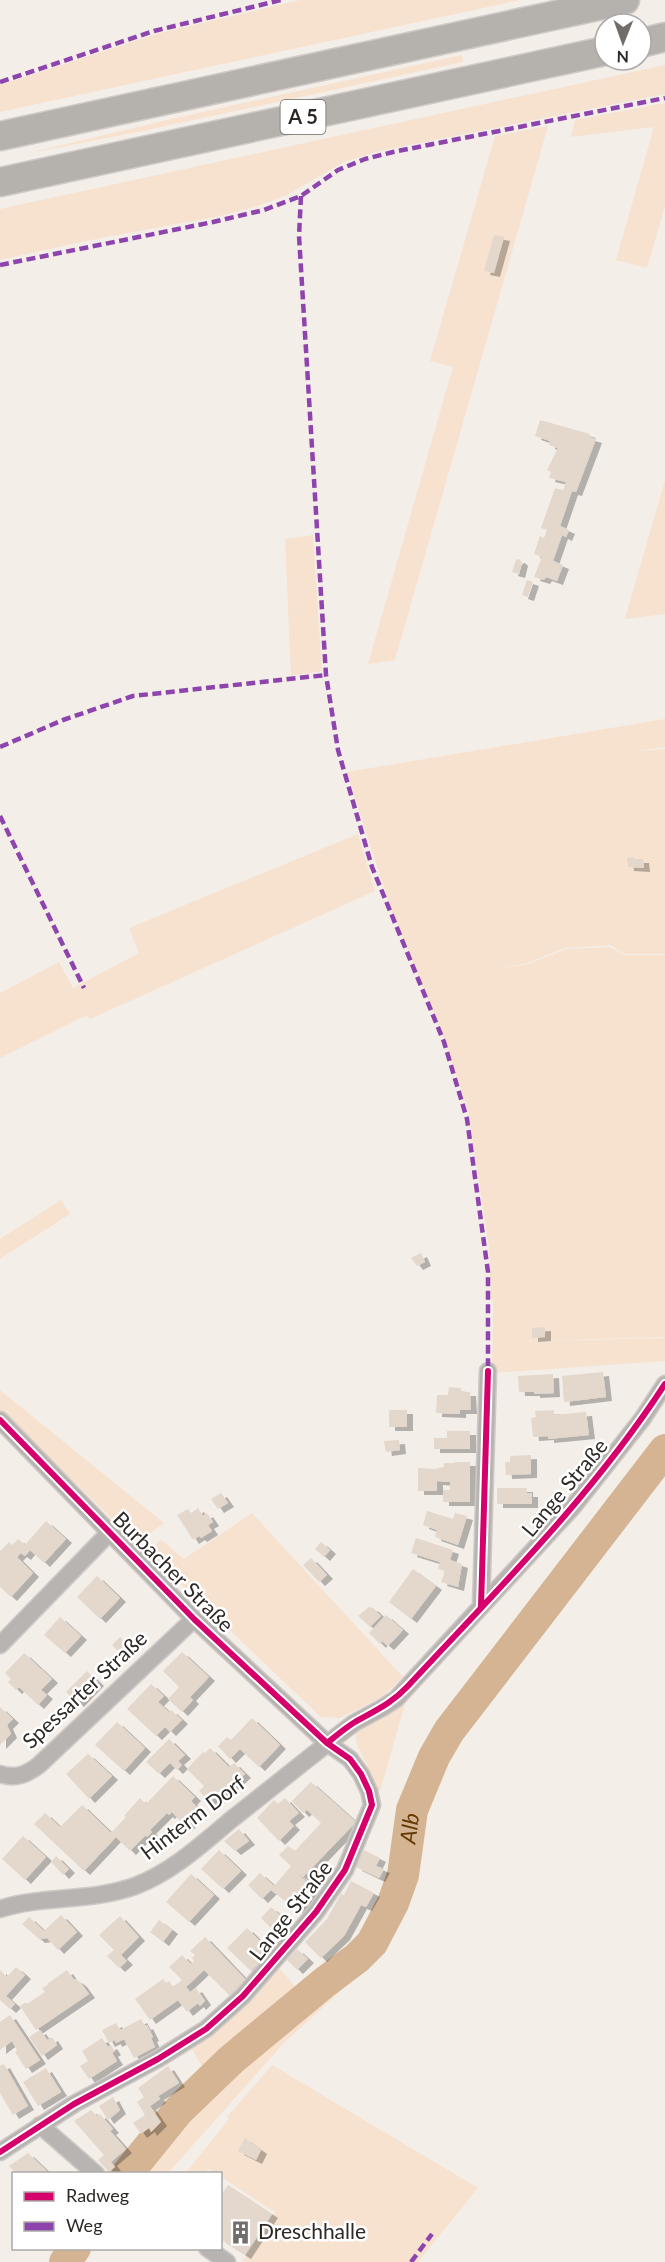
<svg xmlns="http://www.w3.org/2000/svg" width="665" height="2262" font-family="Lato,sans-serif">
	<defs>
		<filter id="shadow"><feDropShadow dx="6" dy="4" stdDeviation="0" flood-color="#0004"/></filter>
	</defs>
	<rect width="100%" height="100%" fill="#f4eee9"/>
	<path fill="#f7e2cf" d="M 300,0 L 520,0 L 0,112 L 0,85 L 160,33 Z
		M 462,55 L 463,62 L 138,132 L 25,154 L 175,118 Z
		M 665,65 L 665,94 L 379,151 L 344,162 L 287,195 L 258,206 L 220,216 L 86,241 L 0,260 L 0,209 Z
		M 665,103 L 665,206 L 647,268 L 616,260 L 654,127 L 571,137 L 575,120 Z
		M 548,126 L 395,660 L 368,664 L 453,367 L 430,361 L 495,136 Z
		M 665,480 L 665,614 L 625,619 Z
		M 313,535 L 322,671 L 291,676 L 285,539 Z
		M 665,719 L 665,747 L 637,751 L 665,749 L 665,954 L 624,954 L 610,945 L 566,948 L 524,964 L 497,968 L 525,965 L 567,949 L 610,947 L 624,955 L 665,955 L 665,1337 L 498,1342 L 665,1338 L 665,1361 L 492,1373 L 493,1301 L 491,1300 L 489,1247 L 468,1110 L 444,1038 L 392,911 L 376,864 L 347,772 Z
		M 358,834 L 375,891 L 90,1019 L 87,1015 L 0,1058 L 0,993 L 59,962 L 73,988 L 139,953 L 129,928 Z
		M 61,1200 L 70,1214 L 0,1259 L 0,1239 Z
		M 0,1390 L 164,1523 L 137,1543 L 0,1410 Z
		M 252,1513 L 403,1677 L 382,1697 L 340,1718 L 321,1717 L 147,1552 L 161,1540 L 184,1559 Z
		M 402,1703 L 405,1704 L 380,1791 L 377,1791 C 374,1784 372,1776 369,1768 C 363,1754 345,1735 365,1724 C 378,1717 391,1713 402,1703 Z
		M 349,1967 L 357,1976 L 284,2043 L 168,2173 L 132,2173 L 158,2142 L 233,2063 Z
		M 279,1968 L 299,1991 L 250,2032 L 206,2073 L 191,2047 L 230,2020 Z
		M 272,2065 L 478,2188 L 418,2262 L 242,2262 L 275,2212 L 221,2177 L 220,2174 L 215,2173 L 208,2169 L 205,2173 L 185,2174 L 229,2119 L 227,2117 Z"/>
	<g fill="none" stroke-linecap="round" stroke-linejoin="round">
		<g stroke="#d5b493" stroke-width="32">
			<path id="s1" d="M 127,2174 L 178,2111 L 232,2059 L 325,1982 L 357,1958 L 372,1943 L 393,1903 L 403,1875 L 412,1810 L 434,1757 L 449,1731 L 665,1450"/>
			<path d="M 65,2262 L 75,2248"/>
		</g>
	</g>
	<path fill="#e4d7cc" filter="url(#shadow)" d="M 494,235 L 504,237 L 494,273 L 484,271 Z
		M 540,420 L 590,434 L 589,437 L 596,439 L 576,492 L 572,491 L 560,526 L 569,530 L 566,537 L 562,535 L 553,561 L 563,565 L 557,581 L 546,577 L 544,580 L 534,577 L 542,557 L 534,554 L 540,536 L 544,538 L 547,530 L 541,528 L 555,488 L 563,490 L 566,482 L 549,478 L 551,472 L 547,470 L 558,448 L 549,445 L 550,441 L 535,436 Z
		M 519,559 L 522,562 L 519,574 L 512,572 L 516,560 Z
		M 527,580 L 533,582 L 528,597 L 522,595 Z
		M 634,857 L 634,859 L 643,859 L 644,868 L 628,867 L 627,858 Z
		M 421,1253 L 425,1262 L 417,1266 L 411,1258 Z
		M 545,1327 L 545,1337 L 532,1338 L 532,1328 Z
		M 603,1372 L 606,1397 L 564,1402 L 562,1376 Z
		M 553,1374 L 554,1393 L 534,1394 L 534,1392 L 519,1392 L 518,1376 Z
		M 449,1387 L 461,1388 L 461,1392 L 470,1392 L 471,1410 L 460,1410 L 460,1414 L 436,1413 L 437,1395 L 448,1395 Z
		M 389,1410 L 407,1410 L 407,1427 L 389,1427 Z
		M 554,1410 L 554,1415 L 586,1412 L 589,1435 L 548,1439 L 548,1436 L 533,1437 L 531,1418 L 536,1417 L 535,1411 Z
		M 447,1431 L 470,1431 L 470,1449 L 434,1449 L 434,1438 L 447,1438 Z
		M 399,1440 L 400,1450 L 386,1452 L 384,1441 Z
		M 531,1455 L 531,1474 L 506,1475 L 505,1462 L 510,1462 L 510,1456 Z
		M 455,1462 L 470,1462 L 470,1502 L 443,1502 L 443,1490 L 450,1490 L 450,1482 L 437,1481 L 437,1491 L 418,1491 L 418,1468 L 435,1469 L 444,1467 L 444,1463 L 455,1463 Z
		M 497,1488 L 527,1488 L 527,1493 L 532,1493 L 532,1504 L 497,1504 Z
		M 221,1493 L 228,1503 L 218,1509 L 211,1499 Z
		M 198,1508 L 203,1516 L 207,1513 L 213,1522 L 208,1525 L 212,1531 L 201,1538 L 199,1536 L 193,1540 L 177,1515 L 188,1509 L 191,1513 Z
		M 427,1511 L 453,1519 L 455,1513 L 467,1516 L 458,1545 L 435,1537 L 437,1530 L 423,1525 Z
		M 46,1521 L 66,1539 L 44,1563 L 30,1550 L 25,1556 L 21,1553 L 17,1557 L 33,1573 L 11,1597 L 0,1587 L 0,1551 L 9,1542 L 12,1545 L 18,1539 L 25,1545 Z
		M 416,1538 L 453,1550 L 450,1560 L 462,1564 L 458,1587 L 441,1582 L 445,1571 L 438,1569 L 440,1562 L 411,1553 Z
		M 321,1542 L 330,1550 L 324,1557 L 315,1549 Z
		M 311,1558 L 327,1575 L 319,1582 L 303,1565 Z
		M 413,1569 L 436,1586 L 411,1619 L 389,1602 Z
		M 97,1576 L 120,1598 L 100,1619 L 77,1597 Z
		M 369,1607 L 373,1608 L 381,1616 L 370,1627 L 358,1616 Z
		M 386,1615 L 403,1630 L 388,1646 L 382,1641 L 380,1644 L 369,1633 Z
		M 60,1617 L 81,1636 L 65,1653 L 44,1635 Z
		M 120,1637 L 131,1648 L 123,1656 L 112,1645 Z
		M 182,1652 L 209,1677 L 190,1697 L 193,1700 L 182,1712 L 168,1699 L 179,1687 L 163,1671 Z
		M 24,1653 L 52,1679 L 41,1690 L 47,1695 L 38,1705 L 19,1687 L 16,1690 L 8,1682 L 11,1679 L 5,1673 Z
		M 87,1671 L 98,1682 L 78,1703 L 66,1692 Z
		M 151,1684 L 164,1696 L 158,1702 L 169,1712 L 171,1710 L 182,1720 L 170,1732 L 165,1727 L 156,1736 L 127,1709 Z
		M 0,1707 L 13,1719 L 7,1725 L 11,1734 L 0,1745 Z
		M 252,1718 L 280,1745 L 259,1767 L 240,1749 L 230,1759 L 218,1746 L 227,1737 L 231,1740 Z
		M 117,1722 L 145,1748 L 124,1771 L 95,1745 Z
		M 169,1739 L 185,1755 L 178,1761 L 182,1765 L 177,1770 L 170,1763 L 159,1774 L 146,1762 Z
		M 210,1748 L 229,1767 L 234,1763 L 245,1774 L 218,1799 L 215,1796 L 210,1802 L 199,1791 L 204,1786 L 187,1769 L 203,1752 L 205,1753 Z
		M 88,1754 L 112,1776 L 89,1799 L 66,1774 Z
		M 173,1776 L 195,1797 L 191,1801 L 202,1812 L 186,1827 L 172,1812 L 169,1815 L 167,1813 L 150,1830 L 152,1832 L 147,1837 L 146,1835 L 130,1851 L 116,1837 L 84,1871 L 34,1824 L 45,1813 L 60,1827 L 82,1805 L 111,1833 L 126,1817 L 124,1816 L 140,1798 L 146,1804 Z
		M 311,1782 L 356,1822 L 303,1877 L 295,1871 L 315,1890 L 298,1911 L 271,1890 L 262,1899 L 248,1885 L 260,1873 L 274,1886 L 291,1866 L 279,1855 L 288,1846 L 295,1851 L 321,1823 L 307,1810 L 303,1813 L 292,1801 Z
		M 285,1798 L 299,1813 L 289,1821 L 294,1826 L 279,1841 L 257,1818 L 274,1800 L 278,1804 Z
		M 239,1829 L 249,1841 L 235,1851 L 224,1841 Z
		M 23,1836 L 46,1857 L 25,1880 L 2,1859 Z
		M 219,1850 L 241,1871 L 223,1889 L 201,1869 Z
		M 364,1850 L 380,1858 L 376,1866 L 384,1869 L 379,1878 L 356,1867 Z
		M 56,1856 L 69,1869 L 63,1875 L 51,1862 Z
		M 191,1874 L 214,1895 L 189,1922 L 166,1902 Z
		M 351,1881 L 374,1893 L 366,1907 L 361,1905 L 344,1936 L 321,1958 L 305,1942 L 327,1919 L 341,1894 L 344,1895 Z
		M 271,1907 L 281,1916 L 271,1928 L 261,1918 Z
		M 61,1915 L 77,1932 L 58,1950 L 47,1938 L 39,1939 L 22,1924 L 29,1917 L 44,1931 Z
		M 120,1916 L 139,1937 L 121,1955 L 127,1961 L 119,1968 L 107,1956 L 114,1950 L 99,1935 Z
		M 159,1920 L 172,1930 L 163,1942 L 150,1932 Z
		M 247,1928 L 271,1952 L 251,1971 L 227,1948 Z
		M 205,1937 L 246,1980 L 230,1996 L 204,1970 L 186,1987 L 190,1992 L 196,1988 L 205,2001 L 200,2006 L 198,2003 L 187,2012 L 178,2000 L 150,2020 L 135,1999 L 163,1979 L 166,1983 L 169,1981 L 173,1987 L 182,1980 L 169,1967 L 182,1955 L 191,1964 L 194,1961 L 192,1958 L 195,1955 L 190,1951 Z
		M 297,1949 L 308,1959 L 297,1970 L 287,1960 Z
		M 16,1967 L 25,1975 L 6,1996 L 15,2004 L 10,2009 L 0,2000 L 0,1970 L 7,1977 Z
		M 67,1970 L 74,1980 L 76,1979 L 81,1983 L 89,1994 L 36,2030 L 20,2006 L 26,2002 L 27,2004 L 45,1992 L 42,1988 L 48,1985 L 47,1984 Z
		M 10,2015 L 40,2060 L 26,2069 L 15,2052 L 17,2050 L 12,2041 L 0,2050 L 0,2022 Z
		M 141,2019 L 145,2026 L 147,2025 L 153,2037 L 151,2038 L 155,2047 L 134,2058 L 124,2039 L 116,2043 L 115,2040 L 109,2043 L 102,2030 L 116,2023 L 120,2030 Z
		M 40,2030 L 47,2040 L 52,2037 L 57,2045 L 42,2056 L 29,2037 Z
		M 102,2038 L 108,2047 L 111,2045 L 115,2051 L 112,2053 L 117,2061 L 89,2079 L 80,2066 L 88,2061 L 82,2051 Z
		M 4,2064 L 28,2106 L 13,2115 L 0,2093 L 0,2066 Z
		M 168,2066 L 179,2083 L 158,2096 L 160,2099 L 150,2106 L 161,2122 L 151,2132 L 149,2128 L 141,2134 L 133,2123 L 145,2115 L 137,2102 L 144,2097 L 138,2088 Z
		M 46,2068 L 61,2092 L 38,2106 L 23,2082 Z
		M 113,2097 L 120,2110 L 108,2120 L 99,2106 Z
		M 91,2110 L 97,2116 L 100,2114 L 113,2129 L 110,2131 L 126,2149 L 111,2162 L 115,2167 L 109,2172 L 98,2160 L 104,2155 L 74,2121 Z
		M 245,2138 L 261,2150 L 256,2160 L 238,2151 Z
		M 28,2153 L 50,2174 L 17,2174 L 9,2166 Z
		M 228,2185 L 272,2214 L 245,2255 L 220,2239 L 220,2196 Z"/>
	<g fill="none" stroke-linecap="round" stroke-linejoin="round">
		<defs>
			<path id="minor" d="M 0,1420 L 194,1619 L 327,1743 L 350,1759 L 361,1774 L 369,1791 L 372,1805 L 345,1870 L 316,1912 L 243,1996 L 206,2029 L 158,2059 L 74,2104 L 0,2152
				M 481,1607 L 488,1371
				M 0,1645 L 110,1532
				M 0,1774 C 15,1779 26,1775 39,1765 L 194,1619
				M 0,1909 C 44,1895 91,1902 135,1886 C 172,1872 202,1844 232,1819 C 273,1787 313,1754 354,1723 L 382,1708 L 396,1699 L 572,1508 L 643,1418 L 665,1384
				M 40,2125 L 96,2174
				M 207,2248 L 227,2262"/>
			<path id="motorway" d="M 641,43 L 665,37
				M 0,136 L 625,0
				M 0,182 L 605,51"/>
		</defs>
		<use href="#minor" stroke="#cfcac7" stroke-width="19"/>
		<use href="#motorway" stroke="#cfcac7" stroke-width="31"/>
		<use href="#minor" stroke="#b7b4b2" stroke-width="16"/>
		<use href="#motorway" stroke="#b5b2ae" stroke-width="28"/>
		<path stroke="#8e44ad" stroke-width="4.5" stroke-dasharray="9 4.5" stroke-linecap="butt" d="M 0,82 L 154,31 L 281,0
			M 301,196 L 299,236 L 326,675 L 338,750 L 372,867 L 444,1042 L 467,1119 L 488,1272 L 488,1371
			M 0,265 L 213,222 L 264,210 L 301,196 L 338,170 L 365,159 L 393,152 L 665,98
			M 0,747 L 63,720 L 133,696 L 326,675
			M 0,816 L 84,988
			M 411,2262 L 432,2234"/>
		<defs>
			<path id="cycleway" d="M 0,1420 L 194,1619 L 327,1743 L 350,1759 L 361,1774 L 369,1791 L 372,1805 L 345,1870 L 316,1912 L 243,1996 L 206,2029 L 158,2059 L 74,2104 L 0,2152
				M 481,1607 L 488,1371
				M 327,1743 C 336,1736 345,1728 355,1722 C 376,1710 391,1704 408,1686 C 498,1589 593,1495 665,1384"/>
		</defs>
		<use href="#cycleway" stroke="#fff" stroke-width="10"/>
		<use href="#cycleway" stroke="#d6006c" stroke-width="6"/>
	</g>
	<defs>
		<symbol id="building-bare" viewBox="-9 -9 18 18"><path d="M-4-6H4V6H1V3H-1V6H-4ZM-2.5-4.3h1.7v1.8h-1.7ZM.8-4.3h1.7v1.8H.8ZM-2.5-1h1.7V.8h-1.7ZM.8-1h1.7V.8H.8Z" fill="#726d6a" stroke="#fff" stroke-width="2.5" paint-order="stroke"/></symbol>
	</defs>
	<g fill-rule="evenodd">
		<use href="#building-bare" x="224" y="2216" width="33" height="33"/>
	</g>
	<g text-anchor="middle" stroke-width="5" stroke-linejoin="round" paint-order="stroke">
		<rect fill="#fff" stroke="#6b6866" stroke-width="1.5" x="280.5" y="100" width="45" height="34" rx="4.5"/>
		<g font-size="20" font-weight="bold" fill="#2c2825">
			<text x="303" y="124">A 5</text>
		</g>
		<g font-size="21" fill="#2c2825" stroke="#fff">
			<text transform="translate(565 1488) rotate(-50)" y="7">Lange Straße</text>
			<text transform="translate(173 1572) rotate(45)" y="7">Burbacher Straße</text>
			<text transform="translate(85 1690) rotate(-43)" y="7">Spessarter Straße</text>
			<text transform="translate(193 1818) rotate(-37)" y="7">Hinterm Dorf</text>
			<text transform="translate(291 1911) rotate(-52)" y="7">Lange Straße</text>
		</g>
		<g font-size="21" fill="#2c2825" stroke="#fff" text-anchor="start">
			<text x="258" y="2239">Dreschhalle</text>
		</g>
		<g font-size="22" font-style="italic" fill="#643900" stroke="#fff">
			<text dy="8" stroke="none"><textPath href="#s1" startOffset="460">Alb</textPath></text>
		</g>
	</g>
	<rect x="12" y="2172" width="210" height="78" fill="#ffffff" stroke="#aba9a8" stroke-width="1.5"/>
	<rect x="24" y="2192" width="30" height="9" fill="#d6006c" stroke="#aba9a8" stroke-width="1.5"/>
	<text x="66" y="2202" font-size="18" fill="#2c2825">Radweg</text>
	<rect x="24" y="2222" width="30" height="9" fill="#8e44ad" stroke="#aba9a8" stroke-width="1.5"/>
	<text x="66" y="2232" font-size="18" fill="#2c2825">Weg</text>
	<g transform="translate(623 42) rotate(181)"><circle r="28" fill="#ffffff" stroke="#aba9a8" stroke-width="1.5"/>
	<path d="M0-4.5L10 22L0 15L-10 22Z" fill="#726d6a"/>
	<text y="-9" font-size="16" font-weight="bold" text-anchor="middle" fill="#2c2825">N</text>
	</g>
</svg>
